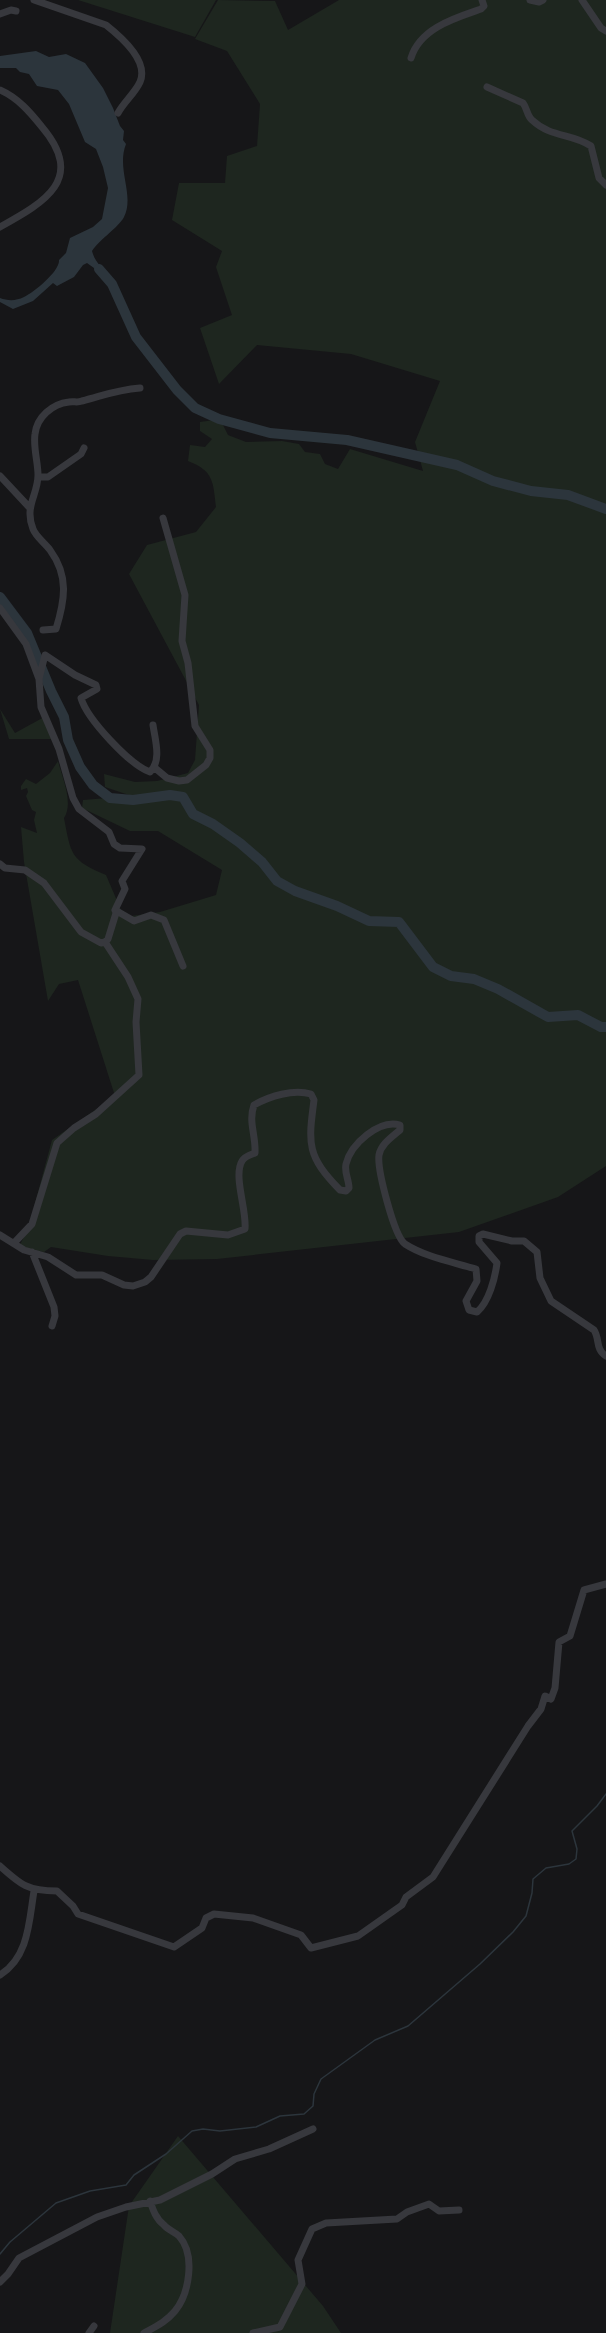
<svg xmlns="http://www.w3.org/2000/svg" width="606" height="2333" font-family="Helvetica,sans-serif">
	<rect width="100%" height="100%" fill="#161618"/>
	<path fill="#1e261f" d="M 78,0 L 216,0 L 195,37 Z
		M 218,0 L 275,1 L 288,30 L 339,0 L 606,0 L 606,1166 L 558,1197 L 459,1232 L 217,1259 L 153,1260 L 108,1256 L 51,1247 L 44,1252 L 18,1248 L 33,1221 L 34,1207 L 52,1140 L 115,1096 L 78,980 L 59,984 L 48,1001 L 24,862 L 21,827 L 37,833 L 34,820 L 36,812 L 32,810 L 26,796 L 28,792 L 27,788 L 21,790 L 21,786 L 26,779 L 36,784 L 50,773 L 58,761 C 62,777 74,803 64,818 C 71,854 70,860 106,875 L 124,917 L 160,912 L 216,895 L 222,870 L 158,831 L 130,831 L 82,808 L 83,800 L 132,796 L 105,787 L 104,774 L 135,782 L 157,781 L 188,773 L 195,760 L 199,705 L 129,574 L 147,545 L 196,532 L 216,507 C 213,482 214,471 188,461 L 190,445 L 205,447 L 212,439 L 200,431 L 200,422 L 214,420 L 223,425 L 228,435 L 246,442 L 282,441 L 299,444 L 305,452 L 320,454 L 325,464 L 338,469 L 350,449 L 423,471 L 415,442 L 440,381 L 351,354 L 257,345 L 219,384 L 200,328 L 232,315 L 216,267 L 222,251 L 172,220 L 179,183 L 225,183 L 227,156 L 257,146 L 260,104 L 227,51 L 195,39 Z
		M 0,709 L 15,733 L 46,716 L 55,739 L 9,739 Z
		M 178,2136 L 323,2306 L 341,2333 L 110,2333 L 129,2206 Z"/>
	<path fill="#2c353c" d="M 36,51 L 49,57 L 66,54 L 85,63 L 103,88 L 113,108 L 120,126 L 124,131 L 123,140 L 126,144 C 116,169 135,195 124,217 C 119,227 100,239 92,251 C 95,263 103,267 108,278 L 87,263 L 83,265 L 74,277 L 57,286 L 53,283 L 33,301 L 13,309 L 0,302 L 0,298 C 8,301 16,301 24,297 C 34,292 60,271 59,260 L 66,253 L 70,238 L 93,227 L 102,219 L 108,188 L 103,167 L 96,149 L 85,142 L 69,104 L 58,90 L 37,86 L 29,74 L 20,72 L 16,68 L 0,68 L 0,56 Z"/>
	<g fill="none" stroke-linecap="round" stroke-linejoin="round">
		<path stroke="#2c353c" stroke-width="1.5" d="M 0,2254 L 10,2242 L 56,2203 L 90,2191 L 126,2185 L 134,2175 L 166,2154 L 192,2131 L 203,2129 L 220,2131 L 256,2127 L 280,2116 L 304,2114 L 313,2106 L 314,2094 L 321,2079 L 375,2040 L 408,2026 L 480,1964 L 513,1932 L 526,1916 L 532,1893 L 533,1879 L 546,1868 L 569,1864 L 576,1859 L 577,1849 L 572,1831 L 597,1806 L 606,1794"/>
		<path stroke="#2c353c" stroke-width="10" d="M 99,269 L 112,284 L 136,337 L 177,390 L 195,408 L 219,419 L 270,433 L 347,440 L 457,465 L 493,481 L 531,491 L 568,495 L 606,509
			M 0,597 L 27,633 L 51,691 L 64,717 L 68,740 L 80,767 L 93,785 L 110,798 L 133,800 L 170,795 L 183,797 L 193,814 L 213,824 L 240,843 L 262,862 L 277,881 L 295,891 L 337,906 L 369,921 L 399,922 L 433,967 L 451,976 L 474,979 L 498,989 L 548,1017 L 578,1015 L 601,1027 L 606,1027"/>
		<path stroke="#37383d" stroke-width="7" d="M 34,0 L 106,25 C 120,36 149,61 140,82 C 135,93 124,102 118,113
			M 530,0 L 539,2 L 543,0
			M 582,0 L 601,28 L 606,31
			M 0,14 L 11,10 L 16,11
			M 411,58 C 420,28 455,18 481,9 L 484,6 L 482,0
			M 487,87 L 523,103 C 527,108 527,116 532,120 C 551,138 572,133 591,146 L 599,178 L 606,185
			M 0,90 C 18,98 30,112 42,127 C 86,179 45,202 0,227
			M 0,476 L 29,507
			M 38,477 L 48,477 L 81,454 L 84,448
			M 0,608 L 26,644 L 39,679
			M 43,630 L 56,629 C 65,600 69,576 50,550 C 45,543 36,537 33,529 C 24,506 38,495 38,475 C 38,462 33,447 35,434 C 37,417 52,404 69,402 C 74,401 77,403 82,401 C 105,395 116,390 140,388
			M 155,768 L 167,778 L 179,781 L 187,780 L 206,765 L 210,758 L 210,750 L 195,726 L 188,663 L 182,641 L 185,595 L 163,518
			M 0,864 L 5,868 L 25,870 L 44,883 L 81,932 L 101,943 L 105,942 L 128,977 L 138,999 L 136,1022 L 139,1075 L 96,1114 L 74,1128 L 57,1143 L 32,1224 L 14,1243
			M 115,910 L 134,921 L 151,915 L 164,920 L 183,966
			M 105,942 L 108,939 L 116,913 L 115,910 L 125,889 L 122,881 L 142,849 L 120,848 L 114,844 L 109,832 L 79,809 L 73,798 L 59,749 L 41,707 L 39,679 L 45,655 L 75,675 L 96,685 L 97,689 L 81,698 C 87,719 130,765 150,772 C 162,760 155,740 153,725
			M 0,1235 L 24,1250 L 48,1257 L 76,1275 L 102,1275 L 124,1285 L 133,1286 L 145,1282 L 151,1277 L 180,1234 L 186,1231 L 228,1235 L 245,1229 C 247,1210 233,1176 242,1161 C 245,1156 250,1155 255,1153 C 256,1135 248,1122 254,1105 C 270,1096 293,1089 311,1094 L 314,1100 C 308,1145 307,1156 340,1190 L 346,1191 L 349,1188 C 349,1180 344,1172 346,1164 C 351,1144 379,1119 400,1125 L 400,1130 C 392,1137 381,1144 379,1155 C 377,1169 394,1236 405,1244 C 425,1257 453,1262 476,1269 L 477,1281 L 466,1301 L 469,1310 L 477,1312 C 489,1302 495,1278 497,1263 L 479,1242 L 479,1236 L 483,1234 L 512,1241 L 524,1241 L 537,1252 L 540,1278 L 551,1301 L 594,1330 C 600,1339 595,1349 606,1356
			M 32,1252 L 54,1307 L 55,1316 L 52,1326
			M 0,1866 C 21,1885 28,1891 57,1891 L 73,1906 L 78,1914 L 174,1947 L 202,1928 L 206,1918 L 214,1914 L 253,1918 L 301,1935 L 311,1948 L 358,1936 L 402,1905 L 406,1897 L 433,1877 L 528,1726 L 541,1709 L 545,1696 L 551,1699 L 555,1688 L 559,1642 L 570,1636 L 584,1590 L 606,1584
			M 0,1975 C 29,1957 29,1921 34,1891
			M 0,2282 L 8,2274 L 19,2258 L 97,2217 L 126,2207 L 160,2200 L 212,2174 L 235,2159 L 269,2149 L 313,2129
			M 89,2333 L 94,2326
			M 144,2333 C 155,2327 166,2322 175,2311 C 189,2294 196,2255 179,2236 C 175,2232 168,2230 164,2225 C 156,2219 153,2210 150,2201
			M 253,2333 L 280,2327 L 302,2284 L 298,2260 L 312,2229 L 326,2223 L 397,2219 L 407,2212 L 429,2204 L 439,2211 L 459,2210"/>
	</g>
</svg>
